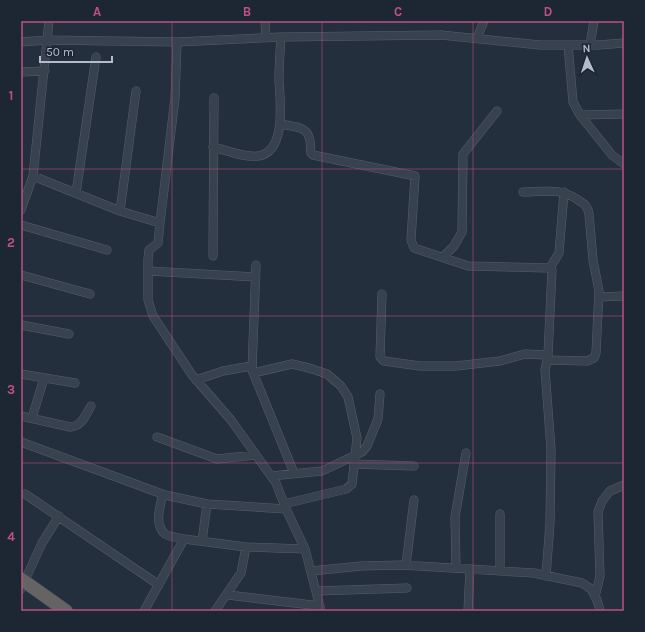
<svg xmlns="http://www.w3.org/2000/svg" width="645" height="632" font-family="Karla,sans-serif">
	<rect width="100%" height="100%" fill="#242f3e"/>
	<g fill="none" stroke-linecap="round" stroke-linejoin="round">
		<defs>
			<path id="minor" d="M 265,21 L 266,37
				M 477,38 L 484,21
				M 21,42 L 47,40 L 177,42 L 281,37 L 441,35 L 540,45 L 598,45 L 624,43
				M 177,42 L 175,98 L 160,223 L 158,243 L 149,250 L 148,259 L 148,300 L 153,316 L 192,375 L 231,420 L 276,483 L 286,509 L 305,549 L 321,611
				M 568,45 L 573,102 L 580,115 L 624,114
				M 590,45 L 594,21
				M 21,72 L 45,71
				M 580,115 L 612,155 L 624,164
				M 280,124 C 290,126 306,126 309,137 C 311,142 310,148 311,153 L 313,155 L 415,176 L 411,240 L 414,248 L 468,266 L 549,268 L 552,270 L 548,355 L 545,370 L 551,449 L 550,523 L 546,576
				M 213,147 C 226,150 244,158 258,156 C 287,152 280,100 279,80 C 279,65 280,51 281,37
				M 33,176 L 120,211 L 160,223
				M 523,192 C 543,192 560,187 578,200 C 585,204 588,207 589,214 L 593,260 L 599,291 L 596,353 L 594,358 L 587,361 L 547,360
				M 76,193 L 96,57
				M 21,210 L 33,176 L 49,21
				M 120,211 L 136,91
				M 21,225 L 107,250
				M 213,256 L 214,98
				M 443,257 L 454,246 L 462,232 L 463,154 L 497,111
				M 256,265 L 252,370 L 294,473
				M 550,268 L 559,253 L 564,192
				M 148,271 L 256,277
				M 21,275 L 90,294
				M 382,294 L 380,357 L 384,361 L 420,366 L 456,366 L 500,361 L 525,354 L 548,355
				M 599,297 L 624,296
				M 21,325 L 69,334
				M 253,373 L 292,364 L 309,368 L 327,374 L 341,386 L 348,397 L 357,438 L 352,484 L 346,489 L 284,504
				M 21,374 L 75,383
				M 196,380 L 223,371 L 251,366
				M 21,416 L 70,427 C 82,426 85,416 91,406
				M 32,418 L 44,378
				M 157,437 L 217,459 L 256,455
				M 21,442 L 165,495 L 207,504 L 286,509
				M 354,464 L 414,466
				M 271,476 L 322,471 L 362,452 L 367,446 L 378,419 L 380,394
				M 25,494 L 159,585
				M 163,494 C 160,505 154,525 165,534 C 170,537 178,538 184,539
				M 202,541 L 207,504
				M 406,565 L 414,500
				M 456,568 L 455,517 L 466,453
				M 311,571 L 361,566 L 402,565 L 534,573 L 582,583 L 591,589 L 597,600 L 600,611
				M 500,571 L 500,514
				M 21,589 L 42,543 L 59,516
				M 316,591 L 407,588
				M 228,595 L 320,606
				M 595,597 L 600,576 L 598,512 L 602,501 L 610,491 L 624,485
				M 144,611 L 184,539 L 246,547 L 305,549
				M 215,611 L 241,573 L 246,547
				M 468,611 L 470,569"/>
			<path id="trunk" d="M 21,579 L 66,611"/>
		</defs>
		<use href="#minor" stroke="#565f6c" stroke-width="9"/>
		<use href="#trunk" stroke="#434c59" stroke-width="14"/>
		<use href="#minor" stroke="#38414e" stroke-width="8"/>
		<use href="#trunk" stroke="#656462" stroke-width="13"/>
	</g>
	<path fill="none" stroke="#bd5182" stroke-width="1" stroke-opacity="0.55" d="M 172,21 L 172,611M 322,21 L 322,611M 473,21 L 473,611M 21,169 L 624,169M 21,316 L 624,316M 21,463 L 624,463"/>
	<rect width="645" height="632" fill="none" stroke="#1d2633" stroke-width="44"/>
	<g transform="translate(587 58) rotate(357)" stroke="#1d2633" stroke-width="3" paint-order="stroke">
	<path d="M0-3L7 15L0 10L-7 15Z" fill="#b4bcc9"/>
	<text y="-6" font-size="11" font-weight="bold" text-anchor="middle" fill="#b4bcc9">N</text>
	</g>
	<path d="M40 56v6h72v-6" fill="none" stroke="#b4bcc9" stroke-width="2"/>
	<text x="46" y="56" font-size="12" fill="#b4bcc9" stroke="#1d2633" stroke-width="3" paint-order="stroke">50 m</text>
	<rect x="22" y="22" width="601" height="588" fill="none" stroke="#bd5182" stroke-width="1.5"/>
	<g font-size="13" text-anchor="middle" font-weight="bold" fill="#bd5182">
		<text x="97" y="16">A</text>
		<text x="247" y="16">B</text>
		<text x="398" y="16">C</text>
		<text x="548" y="16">D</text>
		<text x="11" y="100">1</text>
		<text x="11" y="247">2</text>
		<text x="11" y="394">3</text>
		<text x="11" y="541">4</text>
	</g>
</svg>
